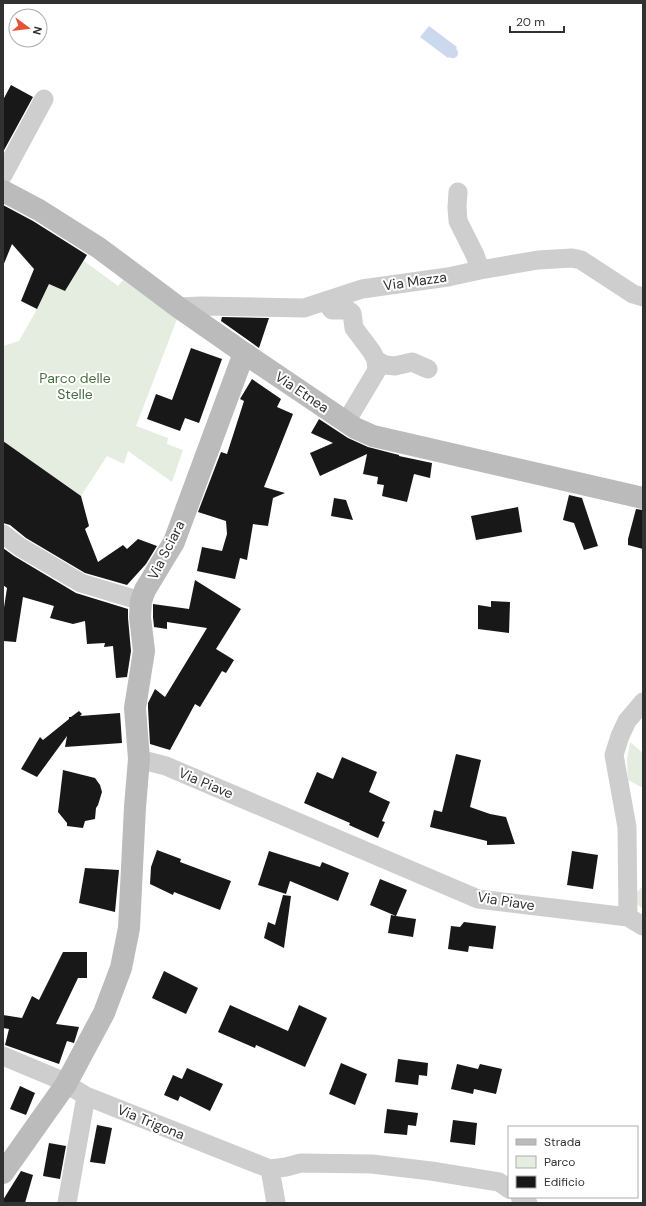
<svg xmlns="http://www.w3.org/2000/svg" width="646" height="1206" font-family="'DM Sans',sans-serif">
	<rect width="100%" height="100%" fill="#fff"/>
	<path fill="#e4eddf" d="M 84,261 L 118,286 L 123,280 L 177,319 L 136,426 L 168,438 L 167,444 L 183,450 L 172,482 L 128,451 L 124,464 L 107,456 L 81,496 L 3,441 L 3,346 L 19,341 L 37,309 L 50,283 L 65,291 Z
		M 630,742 L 643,753 L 643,788 L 628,780 L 627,760 Z
		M 643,886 L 643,911 L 642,908 L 638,905 L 635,894 Z"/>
	<path fill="#ccd8ed" d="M 429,26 L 457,47 L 456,48 C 461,54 456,61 449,57 L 448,58 L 420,37 Z"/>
	<path fill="#181818" d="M 11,85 L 33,97 L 3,152 L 3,100 Z
		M 3,205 L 33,221 L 87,255 L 65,291 L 49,284 L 37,309 L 21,301 L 34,269 L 12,244 L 3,266 Z
		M 222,317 L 269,318 L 259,348 L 221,321 Z
		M 191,348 L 222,359 L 199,423 L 185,418 L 180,431 L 147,419 L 156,394 L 172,400 Z
		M 252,379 L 281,399 L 277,407 L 293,414 L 264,487 L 285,493 L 273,498 L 268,526 L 253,524 L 247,560 L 240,558 L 235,579 L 197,571 L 202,547 L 222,551 L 227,534 L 226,521 L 198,512 L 221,452 L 227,454 L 244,401 L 240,399 Z
		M 319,419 L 348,438 L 368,447 L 399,455 L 399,456 L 432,463 L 430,478 L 414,474 L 407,502 L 382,496 L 384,485 L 377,484 L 378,477 L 363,474 L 367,454 L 320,476 L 310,453 L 333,443 L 311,433 Z
		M 3,441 L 81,496 L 89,526 L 85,529 L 98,562 L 123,545 L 127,549 L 138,539 L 157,546 L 146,564 L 127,585 L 85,573 L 26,538 L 10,525 L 3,523 Z
		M 569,495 L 582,498 L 598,546 L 584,550 L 574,523 L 563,520 Z
		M 334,498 L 346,500 L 353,520 L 331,516 Z
		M 518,507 L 522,532 L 476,540 L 471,516 Z
		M 636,509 L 643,510 L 643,549 L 628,545 L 628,539 Z
		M 3,548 L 14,556 L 76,593 L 128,609 L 128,618 L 131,651 L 127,677 L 116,678 L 113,646 L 104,647 L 105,643 L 87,644 L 85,621 L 73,624 L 50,618 L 54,606 L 23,597 L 16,642 L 3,641 L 3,614 L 7,588 L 3,585 Z
		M 195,580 L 241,609 L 216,649 L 234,660 L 226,673 L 222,671 L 200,707 L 195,704 L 170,750 L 150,744 L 148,708 L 148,703 L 155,689 L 165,697 L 207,628 L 167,622 L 167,629 L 154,627 L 153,617 L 153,604 L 189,609 Z
		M 491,601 L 510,602 L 509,633 L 478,629 L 478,605 L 491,607 Z
		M 79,711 L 82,714 L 80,716 L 120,713 L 122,743 L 65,747 L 67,736 L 37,777 L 21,769 L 40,737 L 43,740 L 69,719 L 69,717 L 71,717 Z
		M 456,754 L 481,760 L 470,807 L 490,814 L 506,817 L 515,844 L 487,845 L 487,841 L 430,827 L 434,810 L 442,812 Z
		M 342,757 L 377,772 L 369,792 L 390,802 L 382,821 L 385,822 L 378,838 L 349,825 L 350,823 L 304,803 L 317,772 L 333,779 Z
		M 63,770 L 95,778 L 100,785 L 102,792 L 98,805 L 96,808 L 95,819 L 85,821 L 83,828 L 67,826 L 67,823 L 58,812 Z
		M 157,850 L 181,859 L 180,862 L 231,881 L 220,910 L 174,892 L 173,895 L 150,884 L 151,867 Z
		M 269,851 L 320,867 L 322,862 L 349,873 L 338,901 L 290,881 L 286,894 L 258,885 Z
		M 572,851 L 598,855 L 593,889 L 567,885 Z
		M 85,868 L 119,870 L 115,912 L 79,903 Z
		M 380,879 L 407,890 L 396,916 L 416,919 L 413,937 L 388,933 L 391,915 L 396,916 L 370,905 Z
		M 283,895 L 291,896 L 284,948 L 264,938 L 268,922 L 275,925 Z
		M 464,922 L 496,926 L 493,949 L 469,946 L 468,952 L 448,949 L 451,926 L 460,927 Z
		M 63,952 L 87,952 L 87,978 L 78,978 L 56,1024 L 79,1027 L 74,1043 L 67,1041 L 59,1064 L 5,1045 L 9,1029 L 3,1028 L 3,1015 L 22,1018 L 32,996 L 39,1000 Z
		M 164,971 L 198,988 L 186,1014 L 152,998 Z
		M 230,1005 L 288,1031 L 299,1005 L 327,1018 L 305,1067 L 256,1045 L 255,1048 L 218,1032 Z
		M 398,1059 L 428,1063 L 427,1076 L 419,1075 L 418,1085 L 395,1082 Z
		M 341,1063 L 367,1074 L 355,1105 L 329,1094 Z
		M 457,1064 L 478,1069 L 480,1064 L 502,1069 L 496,1094 L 474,1089 L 473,1094 L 451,1089 Z
		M 187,1068 L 223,1084 L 210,1111 L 180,1096 L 178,1101 L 164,1095 L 173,1075 L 182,1079 Z
		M 20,1086 L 35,1093 L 26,1115 L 10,1109 Z
		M 387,1109 L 418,1113 L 416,1126 L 408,1125 L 407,1135 L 384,1133 Z
		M 453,1120 L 477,1123 L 475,1145 L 450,1142 Z
		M 97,1125 L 112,1128 L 105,1164 L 90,1162 Z
		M 49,1143 L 66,1146 L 60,1179 L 43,1176 Z
		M 21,1171 L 33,1175 L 25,1203 L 3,1203 L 3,1200 Z"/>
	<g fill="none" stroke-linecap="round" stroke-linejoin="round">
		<path stroke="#cecece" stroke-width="19" d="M 3,175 L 44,99
			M 458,192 L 457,207 L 458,221 L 475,255 L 480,270
			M 325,301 L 332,310 L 348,310 L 352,313 L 354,328 L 372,352 L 376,360 L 377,370 L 346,422
			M 178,307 L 201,306 L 304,308 L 362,289 L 448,277 L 480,270 L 538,260 L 572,258 L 581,260 L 633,294 L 643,297
			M 376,360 L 385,365 L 395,366 L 412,362 L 428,369
			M 3,534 L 20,547 L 81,583 L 141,601
			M 139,759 L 166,766 L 478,899 L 628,917 L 627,827 L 614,755 L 620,736 L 627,721 L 643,702
			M 628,917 L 643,926
			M 3,1056 L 58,1079 L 86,1096 L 270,1169 L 276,1203
			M 270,1169 L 286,1167 L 301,1163 L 372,1164 L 431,1171 L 499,1182 L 509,1189
			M 520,1197 L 528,1203
			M 67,1203 L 86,1096"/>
		<path stroke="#bbb" stroke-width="22" d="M 3,191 L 39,210 L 99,248 L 178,307 L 244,353 L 355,428 L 373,436 L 643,498
			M 3,1173 L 66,1084 L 104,1013 L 121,968 L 129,928 L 135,807 L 139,759 L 135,708 L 144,651 L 140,617 L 141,601 L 145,590 L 174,542 L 244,353"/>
	</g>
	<g text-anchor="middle" stroke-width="4" stroke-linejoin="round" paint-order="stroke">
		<g font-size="14" fill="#313131" stroke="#fff">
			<text transform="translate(415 281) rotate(-8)" y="5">Via Mazza</text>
			<text transform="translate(302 392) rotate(34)" y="5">Via Etnea</text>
			<text transform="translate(166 550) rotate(-63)" y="5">Via Sciara</text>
			<text transform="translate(206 783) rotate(23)" y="5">Via Piave</text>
			<text transform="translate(506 901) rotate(9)" y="5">Via Piave</text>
			<text transform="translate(151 1122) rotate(22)" y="5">Via Trigona</text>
		</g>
		<g font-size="14" fill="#496d3e" stroke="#fff">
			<text x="75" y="383">Parco delle<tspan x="75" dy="16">Stelle</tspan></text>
		</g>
	</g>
	<rect width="646" height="1206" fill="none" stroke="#313131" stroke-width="8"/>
	<rect x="508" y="1126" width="130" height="72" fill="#ffffff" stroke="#adadad"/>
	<rect x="516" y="1139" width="20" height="6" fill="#bbbbbb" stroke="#adadad"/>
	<text x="544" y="1146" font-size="12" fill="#313131">Strada</text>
	<rect x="516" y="1156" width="20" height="12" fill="#e4eddf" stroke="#adadad"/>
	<text x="544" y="1166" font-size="12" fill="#313131">Parco</text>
	<rect x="516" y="1176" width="20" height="12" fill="#181818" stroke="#adadad"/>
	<text x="544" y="1186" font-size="12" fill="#313131">Edificio</text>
	<g transform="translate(28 28) rotate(105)"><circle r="19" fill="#ffffff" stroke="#adadad"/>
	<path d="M0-3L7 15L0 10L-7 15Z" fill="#e55236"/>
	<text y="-6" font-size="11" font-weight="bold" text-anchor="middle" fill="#313131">N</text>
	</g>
	<path d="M510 26v6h54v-6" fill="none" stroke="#313131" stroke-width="2"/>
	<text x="516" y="26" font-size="12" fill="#313131" stroke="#ffffff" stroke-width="3" paint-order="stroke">20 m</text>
</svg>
